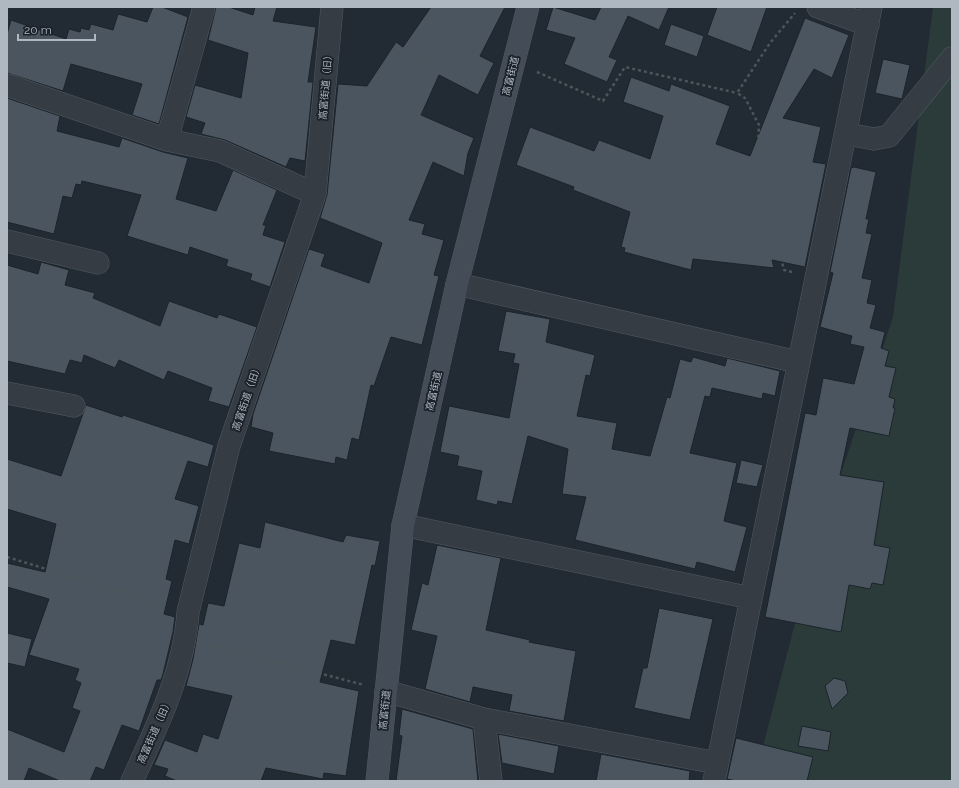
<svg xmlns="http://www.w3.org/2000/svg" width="959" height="788" font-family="Raleway,'Noto Sans JP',sans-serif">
	<rect width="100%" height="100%" fill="#222a33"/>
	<path fill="#2a3b3a" d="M 933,7 L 952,7 L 952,781 L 754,781 L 808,573 L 893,317 Z"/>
	<path fill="#4a555f" stroke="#1c232b" d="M 153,7 L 162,7 L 188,17 L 159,124 L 132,115 L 142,84 L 71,64 L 63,91 L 7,73 L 7,34 L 11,20 L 66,39 L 69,29 L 80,32 L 81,28 L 89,30 L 91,24 L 113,30 L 118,14 L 147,22 Z
		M 216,7 L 229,7 L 253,15 L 255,7 L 277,7 L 273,21 L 316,27 L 308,82 L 313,82 L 305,161 L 290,158 L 286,167 L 225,140 L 201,134 L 205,123 L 186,117 L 195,85 L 241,98 L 248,53 L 208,40 Z
		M 431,7 L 505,7 L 480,56 L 494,63 L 478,95 L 439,75 L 421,115 L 474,138 L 468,153 L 464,176 L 433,162 L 409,220 L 425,224 L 422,234 L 444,240 L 434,275 L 439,276 L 422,345 L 391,337 L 374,386 L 371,385 L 359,440 L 352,438 L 347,460 L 336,457 L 335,464 L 269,451 L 273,433 L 251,427 L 253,414 L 309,249 L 325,254 L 321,266 L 369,283 L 382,243 L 320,218 L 327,195 L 338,84 L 367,86 L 396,42 L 403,47 Z
		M 553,7 L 595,20 L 601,7 L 669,7 L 659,30 L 628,16 L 609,57 L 617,60 L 607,82 L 564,64 L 575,38 L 546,30 Z
		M 717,7 L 767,7 L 751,52 L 707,35 Z
		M 805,18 L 849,35 L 832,78 L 814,69 L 783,118 L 821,127 L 813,162 L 826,164 L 805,267 L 772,260 L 774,268 L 693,259 L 691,270 L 624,252 L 625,248 L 621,247 L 630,212 L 573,190 L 574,187 L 516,165 L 530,127 L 594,151 L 599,140 L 650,159 L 663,116 L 623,102 L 631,77 L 669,91 L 671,84 L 730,106 L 716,144 L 750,156 Z
		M 671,24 L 704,36 L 697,57 L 664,45 Z
		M 883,59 L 910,65 L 902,99 L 875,93 Z
		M 7,98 L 60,116 L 57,131 L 119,147 L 122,138 L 163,152 L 188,158 L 176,199 L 216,211 L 233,170 L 277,190 L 263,225 L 266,225 L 263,235 L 285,242 L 270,287 L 250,280 L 252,274 L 226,266 L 228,260 L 190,247 L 188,255 L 127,236 L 141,195 L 82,181 L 81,185 L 76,184 L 72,198 L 63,196 L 54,234 L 7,222 Z
		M 854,167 L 876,172 L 866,219 L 869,219 L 866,233 L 872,234 L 862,278 L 872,280 L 867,303 L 876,305 L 870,328 L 885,332 L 881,348 L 889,351 L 885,366 L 896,368 L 889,397 L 895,399 L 893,408 L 895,408 L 889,436 L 850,428 L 840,475 L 884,482 L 874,545 L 890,548 L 883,585 L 872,583 L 870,589 L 849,585 L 841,632 L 765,617 L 805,413 L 816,415 L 823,378 L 854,384 L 864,347 L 850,344 L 852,336 L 820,327 L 833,273 L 830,272 L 851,168 Z
		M 41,262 L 69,270 L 65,285 L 95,293 L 93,298 L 160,326 L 169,301 L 217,318 L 219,314 L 257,327 L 229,407 L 208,401 L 212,388 L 168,371 L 164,380 L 119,360 L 115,368 L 84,355 L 82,363 L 70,360 L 65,374 L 7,361 L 7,265 L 38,274 Z
		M 506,311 L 550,319 L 546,342 L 595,355 L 590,376 L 586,375 L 577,416 L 617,423 L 612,449 L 650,456 L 667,397 L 670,398 L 680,359 L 691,362 L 693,357 L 725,366 L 727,358 L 780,371 L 775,396 L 763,393 L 762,399 L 712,388 L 710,397 L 705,396 L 690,453 L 737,463 L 724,521 L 747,527 L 735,572 L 697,562 L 695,569 L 575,540 L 586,497 L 562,494 L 568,449 L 528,436 L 512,504 L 498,501 L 497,505 L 476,500 L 482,471 L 457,466 L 459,456 L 440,452 L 449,406 L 509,418 L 519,364 L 513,363 L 515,354 L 498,351 Z
		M 86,405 L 122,417 L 123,415 L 214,445 L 208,467 L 188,461 L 175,499 L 199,506 L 189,544 L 175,540 L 166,579 L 172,581 L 164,614 L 175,617 L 173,632 L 163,674 L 161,680 L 157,680 L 139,731 L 122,725 L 104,770 L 96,767 L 90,781 L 60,781 L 29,768 L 24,781 L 7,781 L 7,729 L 64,752 L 80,711 L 72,708 L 81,683 L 75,680 L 79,669 L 29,655 L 49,599 L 7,587 L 7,563 L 45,572 L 56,524 L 7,509 L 7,459 L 61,476 Z
		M 741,460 L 763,465 L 757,487 L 736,483 Z
		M 265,522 L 343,542 L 346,535 L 380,541 L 375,566 L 372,565 L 355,645 L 331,640 L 320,682 L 359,691 L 346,776 L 324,773 L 323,779 L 266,768 L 261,781 L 177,781 L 165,776 L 168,769 L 154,765 L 165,740 L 197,752 L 203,734 L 218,739 L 232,696 L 186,686 L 193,659 L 199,624 L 203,625 L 208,603 L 224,606 L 239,543 L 260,548 Z
		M 437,545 L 501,558 L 486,630 L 530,640 L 529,642 L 576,651 L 564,721 L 509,711 L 512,695 L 473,687 L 470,702 L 425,689 L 437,636 L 411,630 L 422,583 L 428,585 Z
		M 659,608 L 713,619 L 690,720 L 634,708 L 643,668 L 647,668 Z
		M 7,633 L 32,639 L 25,667 L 7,663 Z
		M 834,678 L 845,681 L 848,693 L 832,709 L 825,686 Z
		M 402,709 L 473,729 L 478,781 L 396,781 L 402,736 L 399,735 Z
		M 802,726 L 831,732 L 828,751 L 798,746 Z
		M 498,734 L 559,746 L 554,774 L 502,763 Z
		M 736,738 L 813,757 L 807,781 L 736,781 L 727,779 Z
		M 601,754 L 690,771 L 689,781 L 596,781 Z"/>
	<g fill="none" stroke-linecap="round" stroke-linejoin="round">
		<defs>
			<path id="street" d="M 818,7 L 868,25
				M 7,85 L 167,140 L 220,151 L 315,194
				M 847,134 L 874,139 L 889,136 L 952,58
				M 167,140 L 204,7
				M 7,241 L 98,263
				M 457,284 L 798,362
				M 7,393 L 74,406
				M 403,525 L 751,598
				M 386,691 L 484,719 L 717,763
				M 484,719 L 491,781
				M 132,781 C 157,727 184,672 188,612 L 229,446 L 315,194 L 332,7
				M 714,781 L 871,7"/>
			<path id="secondary" d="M 377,781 L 403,525 L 457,284 L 528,7"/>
		</defs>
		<use href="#street" stroke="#525a62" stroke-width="23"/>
		<use href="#secondary" stroke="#525a62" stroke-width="23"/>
		<path stroke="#485859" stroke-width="2.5" stroke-dasharray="3 3" stroke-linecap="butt" d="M 537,72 L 603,101 L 625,67 L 737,93
			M 340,195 L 366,168 L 391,111 L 412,76 L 432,48 L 452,7
			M 792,272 L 784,270 L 757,162 L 759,125 L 745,98 L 737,93 L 770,43 L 795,13
			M 7,557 L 165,605
			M 208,644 L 364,685"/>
		<use href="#street" stroke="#353c44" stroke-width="22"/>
		<use href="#secondary" stroke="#434c57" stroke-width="22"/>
	</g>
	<g text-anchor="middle" stroke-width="3.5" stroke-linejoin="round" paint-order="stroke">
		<g font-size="10" fill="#afb7c1" stroke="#1a2129">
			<text transform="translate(510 76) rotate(-76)" y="4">高富街道</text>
			<text transform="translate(325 85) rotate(-85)" y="4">高富街道（旧）</text>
			<text transform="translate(433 391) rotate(-77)" y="4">高富街道</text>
			<text transform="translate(246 397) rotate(-71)" y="4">高富街道（旧）</text>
			<text transform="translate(384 710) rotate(-84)" y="4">高富街道</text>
			<text transform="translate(154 731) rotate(-66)" y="4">高富街道（旧）</text>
		</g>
	</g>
	<rect width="959" height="788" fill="none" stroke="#afb7c1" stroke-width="16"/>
	<path d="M18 34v6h77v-6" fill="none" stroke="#afb7c1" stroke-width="2"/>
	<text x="24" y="34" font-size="12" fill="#afb7c1" stroke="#1a2129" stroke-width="3" paint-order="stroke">20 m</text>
</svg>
